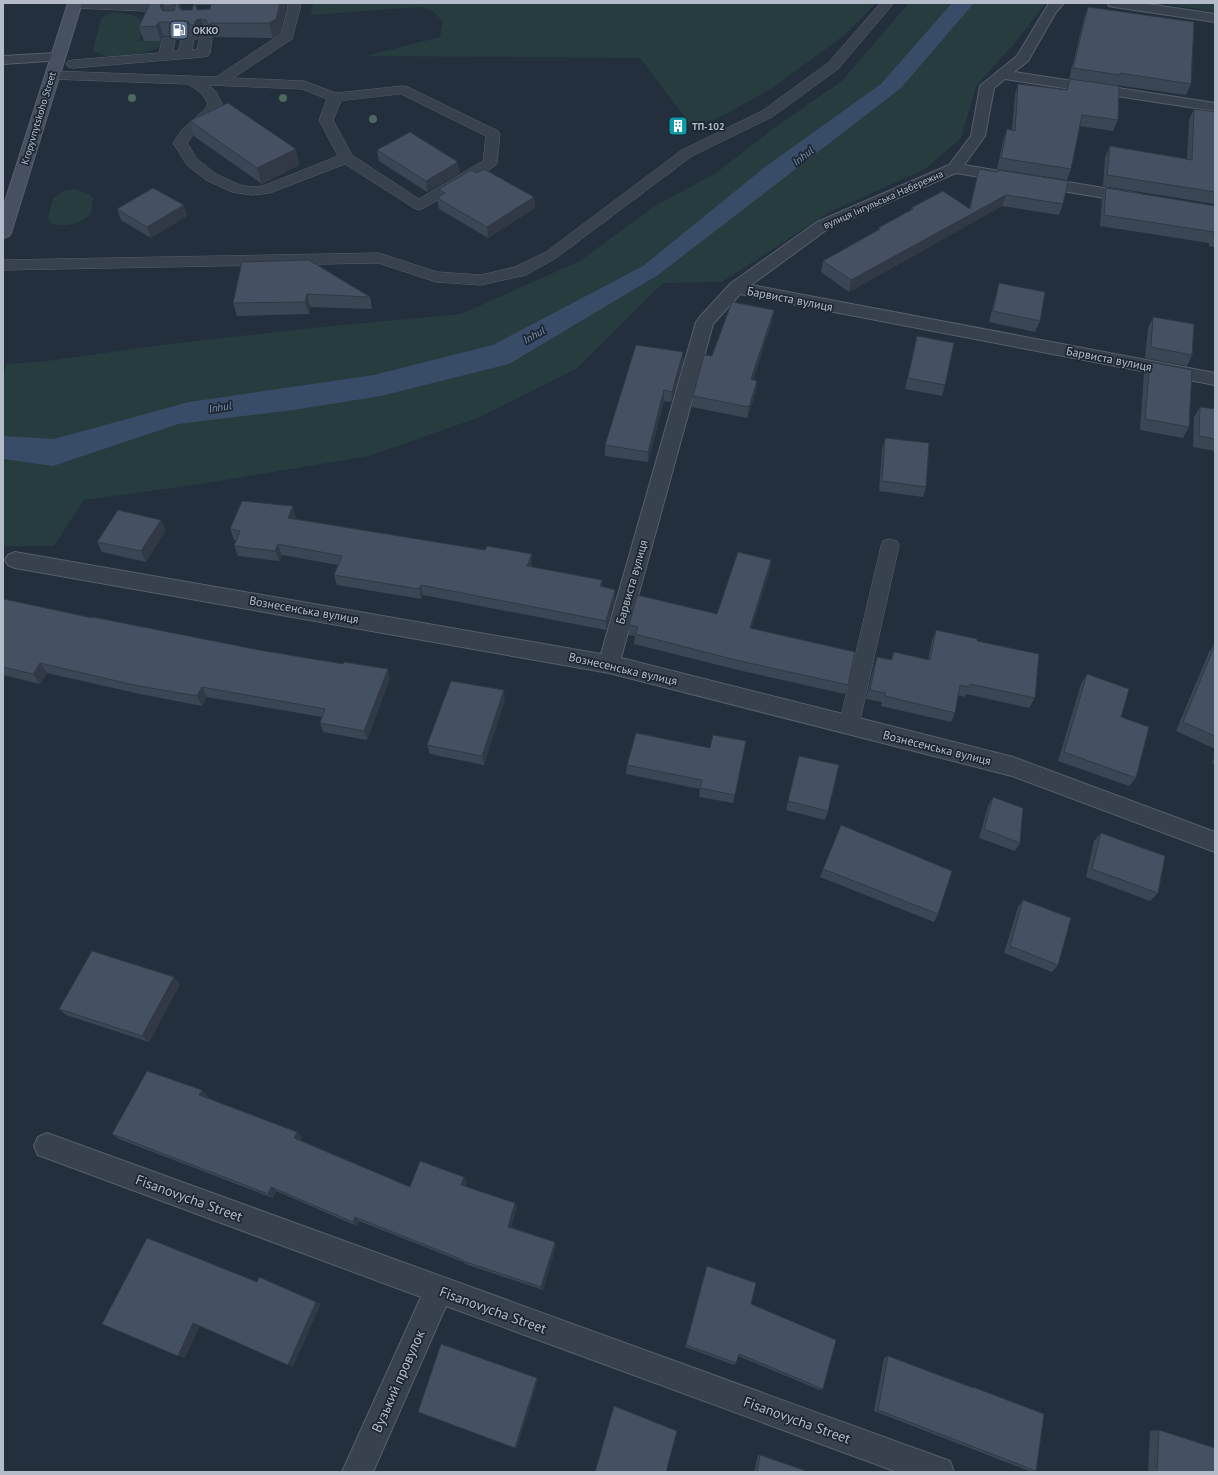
<svg xmlns="http://www.w3.org/2000/svg" width="1218" height="1475" font-family="'PT Sans',sans-serif">
	<rect width="100%" height="100%" fill="#242f3e"/>
	<path fill="#263c3f" d="M 313,3 L 876,3 L 846,34 L 771,89 L 724,115 L 693,128 L 640,58 L 365,56 L 440,37 L 443,22 L 433,11 L 420,7 L 311,15 Z
		M 909,3 L 1046,3 L 1013,45 L 976,86 L 961,138 L 925,169 L 828,213 L 722,282 L 663,283 L 576,369 L 480,417 L 369,456 L 201,484 L 84,500 L 54,546 L 3,546 L 3,379 L 7,364 L 47,361 L 169,344 L 321,327 L 461,314 L 580,261 L 653,207 L 716,173 L 770,131 L 843,80 Z
		M 1159,3 L 1215,3 L 1215,12 Z
		M 111,13 C 123,12 135,15 145,22 L 139,41 L 165,41 L 164,46 C 141,54 116,63 93,51 L 101,18 Z
		M 75,189 L 89,194 L 93,198 L 91,214 C 79,224 67,228 52,224 L 48,219 L 53,198 L 66,190 Z"/>
	<path fill="#394c67" d="M 952,3 L 974,3 L 901,88 L 658,275 L 509,364 L 381,396 L 293,410 L 178,424 L 53,466 L 3,459 L 3,436 L 54,439 L 189,402 L 374,375 L 493,345 L 643,266 L 765,167 L 881,84 Z"/>
	<g fill="none" stroke-linecap="round" stroke-linejoin="round">
		<defs>
			<path id="lane" d="M 68,3 L 131,3 L 175,5 L 180,6 L 181,9 L 177,24 L 167,24 L 166,21 L 168,12 L 74,8 L 70,7 Z
				M 286,3 L 300,3 L 301,5 L 292,39 L 233,78 L 304,81 L 336,93 L 403,86 L 408,87 L 498,131 L 500,134 L 497,163 L 495,166 L 424,208 L 419,210 L 414,208 L 345,164 L 270,193 L 252,195 L 232,192 L 206,180 L 187,165 L 173,143 L 182,130 L 205,109 L 208,104 C 204,94 197,89 187,84 L 52,79 L 47,78 L 45,75 L 47,72 L 52,71 L 216,77 L 281,34 L 288,6 ZM 209,85 L 302,89 L 327,99 L 319,120 L 338,156 L 263,186 L 252,187 L 240,185 L 216,174 L 197,159 L 187,143 C 197,128 212,119 222,104 L 216,92 ZM 401,94 L 486,136 L 483,161 L 419,199 L 352,155 L 333,120 L 341,101 Z
				M 881,3 L 894,3 L 838,69 L 772,117 L 692,156 L 556,258 L 526,275 L 481,285 L 436,282 L 378,263 L 3,270 L 3,260 L 379,253 L 437,272 L 481,275 L 515,267 L 546,252 L 682,150 L 762,111 L 828,63 Z
				M 205,35 L 210,36 L 212,39 L 210,53 L 208,56 L 203,57 L 73,68 L 68,67 L 66,64 L 68,61 L 73,60 L 159,53 L 163,38 L 173,38 L 175,41 L 173,51 L 178,51 L 182,37 L 192,37 L 194,40 L 192,50 L 197,49 L 200,36 Z
				M 890,539 L 897,541 L 899,546 L 859,725 L 856,731 L 849,734 L 842,731 L 839,725 L 881,546 L 883,541 Z"/>
			<path id="street" d="M 1049,3 L 1064,3 L 1056,12 L 1028,61 L 1014,72 L 1215,103 L 1215,111 L 1005,79 L 994,88 L 985,136 L 964,165 L 1134,193 L 1140,195 L 1142,198 L 1140,201 L 1134,203 L 956,173 L 829,228 L 751,285 L 1215,373 L 1215,385 L 740,294 L 713,324 L 621,658 L 1013,757 L 1215,832 L 1215,852 L 1012,776 L 609,673 L 15,568 L 8,565 L 5,560 L 8,555 L 15,552 L 601,654 L 696,322 L 699,318 L 730,284 L 817,222 L 949,165 L 971,136 L 980,86 L 1017,56 Z
				M 1107,3 L 1141,3 L 1215,14 L 1215,22 L 1114,7 L 1109,6 Z
				M 57,53 L 62,54 L 64,57 L 62,60 L 3,64 L 3,56 Z
				M 47,1133 L 939,1457 L 950,1461 L 954,1472 L 897,1472 L 446,1306 L 373,1472 L 342,1472 L 421,1297 L 38,1155 L 34,1146 L 38,1137 Z"/>
			<path id="secondary" d="M 68,3 L 82,3 L 11,233 L 9,236 L 3,238 L 3,208 Z"/>
		</defs>
		<use href="#lane" stroke="#565f6c" stroke-width="1"/>
		<use href="#street" stroke="#565f6c" stroke-width="2"/>
		<use href="#secondary" stroke="#565f6c" stroke-width="2"/>
		<use href="#lane" fill="#38414e" fill-rule="evenodd"/>
		<use href="#street" fill="#38414e" fill-rule="evenodd"/>
		<use href="#secondary" fill="#465061" fill-rule="evenodd"/>
	</g>
	<g fill="#4b6a5d">
		<circle cx="132" cy="98" r="4"/>
		<circle cx="283" cy="98" r="4"/>
		<circle cx="373" cy="119" r="4"/>
	</g>
	<path fill="#3b4654" fill-rule="evenodd" d="M 150,3 L 163,3 L 165,11 L 174,11 L 176,3 L 167,3 L 286,3 L 286,6 L 280,33 L 273,38 L 214,37 L 213,39 L 210,35 L 205,34 L 200,35 L 198,40 L 195,40 L 192,36 L 182,36 L 180,40 L 176,40 L 173,36 L 163,36 L 161,41 L 144,41 L 139,27 ZM 180,4 L 194,4 L 192,10 L 182,10 ZM 196,5 L 210,5 L 210,9 L 198,10 Z
		M 1088,7 L 1191,84 L 1186,95 L 1116,85 L 1118,120 L 1113,131 L 1079,126 L 1071,169 L 1067,180 L 997,169 L 1003,141 L 1007,129 L 1012,130 L 1015,95 L 1018,84 L 1066,89 L 1070,79 L 1069,79 L 1084,18 Z
		M 1194,109 L 1215,112 L 1215,204 L 1103,186 L 1105,157 L 1110,146 L 1187,159 L 1189,120 Z
		M 190,121 L 296,149 L 299,165 L 262,184 L 195,137 Z
		M 377,150 L 460,173 L 427,192 L 379,161 Z
		M 979,169 L 1063,204 L 1059,215 L 1002,206 L 849,292 L 821,272 L 823,261 L 878,231 L 878,228 L 911,210 L 911,208 L 969,209 Z
		M 477,173 L 534,197 L 535,208 L 488,238 L 439,209 L 437,198 L 440,196 L 439,189 Z
		M 1106,188 L 1215,206 L 1215,247 L 1209,246 L 1209,243 L 1100,226 L 1102,199 Z
		M 117,209 L 187,216 L 151,238 L 121,220 Z
		M 242,262 L 370,297 L 372,309 L 310,307 L 309,314 L 237,316 L 233,303 Z
		M 999,283 L 1040,321 L 1035,332 L 989,322 L 996,294 Z
		M 774,310 L 772,321 L 753,380 L 757,381 L 756,391 L 747,418 L 692,407 L 693,396 L 712,356 Z
		M 1153,317 L 1192,355 L 1187,366 L 1145,358 L 1148,328 Z
		M 917,336 L 945,385 L 942,396 L 905,389 Z
		M 683,352 L 683,363 L 671,402 L 664,401 L 648,462 L 605,456 L 605,445 Z
		M 1150,362 L 1189,427 L 1183,438 L 1140,430 L 1144,373 Z
		M 1200,407 L 1215,409 L 1215,451 L 1193,447 L 1194,417 Z
		M 885,438 L 926,487 L 923,497 L 879,491 L 882,449 Z
		M 296,517 L 295,519 L 532,564 L 531,567 L 602,580 L 602,586 L 615,590 L 615,600 L 606,630 L 423,595 L 421,599 L 337,585 L 334,575 L 338,565 L 282,555 L 279,561 L 238,556 L 234,546 L 237,540 L 234,540 L 230,529 Z
		M 161,520 L 166,530 L 146,562 L 102,552 L 97,542 Z
		M 770,570 L 751,629 L 848,685 L 845,694 L 738,670 L 634,644 L 635,636 L 629,635 L 629,625 L 717,614 Z
		M 3,600 L 390,678 L 367,740 L 323,732 L 320,723 L 322,717 L 207,697 L 202,706 L 140,694 L 47,673 L 40,684 L 3,675 Z
		M 936,630 L 977,641 L 1035,698 L 1029,708 L 966,694 L 965,697 L 958,695 L 955,713 L 951,722 L 881,706 L 882,702 L 866,699 L 874,666 L 877,657 L 891,660 L 894,652 L 928,660 L 932,640 Z
		M 1215,644 L 1215,749 L 1176,731 L 1209,652 Z
		M 1087,674 L 1121,717 L 1136,778 L 1129,786 L 1058,761 L 1081,684 Z
		M 505,700 L 484,765 L 430,754 L 427,745 Z
		M 746,741 L 733,803 L 699,797 L 700,789 L 626,774 L 627,765 Z
		M 799,756 L 828,811 L 825,820 L 786,810 Z
		M 1215,756 L 1215,765 L 1212,763 Z
		M 993,797 L 1020,843 L 1015,851 L 979,838 L 988,806 Z
		M 1101,833 L 1158,893 L 1150,901 L 1086,877 L 1094,841 Z
		M 823,869 L 938,914 L 934,922 L 820,877 Z
		M 1023,900 L 1058,965 L 1052,972 L 1004,953 L 1018,907 Z
		M 174,977 L 180,984 L 149,1042 L 66,1015 L 59,1009 Z
		M 208,1096 L 207,1098 L 297,1132 L 302,1137 L 300,1140 L 410,1187 L 464,1177 L 467,1182 L 465,1186 L 517,1207 L 511,1227 L 555,1242 L 556,1245 L 543,1290 L 465,1264 L 463,1262 L 359,1221 L 357,1226 L 276,1191 L 273,1198 L 119,1139 L 112,1134 Z
		M 707,1266 L 751,1304 L 823,1389 L 820,1390 L 738,1356 L 736,1363 L 734,1365 L 685,1347 L 706,1269 Z
		M 888,1356 L 971,1387 L 973,1387 L 1036,1471 L 1029,1471 L 874,1411 L 884,1358 Z
		M 1159,1430 L 1215,1472 L 1148,1472 L 1150,1431 Z
		M 758,1455 L 760,1455 L 809,1472 L 754,1472 Z"/>
	<path fill="#303945" d="M 161,3 L 163,3 L 166,13 L 165,21 L 160,7 Z
		M 179,3 L 180,3 L 183,14 L 178,6 Z
		M 280,3 L 286,3 L 286,6 L 280,33 L 273,38 L 269,23 Z
		M 201,19 L 205,34 L 200,35 L 198,40 L 194,25 L 196,20 Z
		M 178,21 L 182,36 L 180,40 L 175,26 Z
		M 159,22 L 163,36 L 161,41 L 156,26 Z
		M 211,23 L 214,37 L 213,39 L 209,25 Z
		M 296,149 L 299,165 L 262,184 L 257,168 Z
		M 458,162 L 460,173 L 427,192 L 426,181 Z
		M 1006,195 L 1002,206 L 849,292 L 851,280 Z
		M 534,197 L 535,208 L 488,238 L 487,227 Z
		M 184,205 L 187,216 L 151,238 L 147,227 Z
		M 307,294 L 310,307 L 309,314 L 305,302 Z
		M 774,310 L 772,321 L 750,390 L 751,379 Z
		M 683,352 L 683,363 L 671,402 L 672,392 Z
		M 757,381 L 756,391 L 747,418 L 749,407 Z
		M 664,390 L 664,401 L 648,462 L 648,452 Z
		M 293,506 L 296,517 L 292,528 L 288,518 Z
		M 161,520 L 166,530 L 146,562 L 141,551 Z
		M 278,544 L 282,555 L 279,561 L 275,551 Z
		M 532,554 L 532,564 L 528,576 L 527,566 Z
		M 771,560 L 770,570 L 748,638 L 750,628 Z
		M 421,585 L 423,595 L 421,599 L 419,589 Z
		M 615,590 L 615,600 L 606,630 L 606,621 Z
		M 40,663 L 47,673 L 40,684 L 33,674 Z
		M 388,669 L 390,678 L 367,740 L 364,731 Z
		M 202,687 L 207,697 L 202,706 L 197,696 Z
		M 504,690 L 505,700 L 484,765 L 482,756 Z
		M 174,977 L 180,984 L 149,1042 L 142,1036 Z
		M 202,1090 L 208,1096 L 205,1101 L 199,1095 Z
		M 297,1132 L 302,1137 L 299,1143 L 294,1138 Z
		M 464,1177 L 467,1182 L 464,1190 L 461,1185 Z
		M 271,1187 L 276,1191 L 273,1198 L 268,1194 Z
		M 515,1203 L 517,1207 L 510,1230 L 508,1227 Z
		M 355,1217 L 359,1221 L 357,1226 L 353,1222 Z
		M 555,1242 L 556,1245 L 543,1290 L 541,1287 Z
		M 316,1302 L 321,1304 L 293,1367 L 288,1365 Z
		M 193,1323 L 200,1326 L 185,1358 L 178,1356 Z
		M 537,1378 L 538,1380 L 517,1448 L 515,1448 Z"/>
	<path fill="#455162" stroke="#303945" d="M 150,3 L 161,3 L 160,7 L 163,11 L 174,11 L 176,3 L 179,3 L 178,6 L 181,10 L 192,10 L 194,3 L 195,3 L 197,10 L 210,9 L 211,3 L 280,3 L 276,19 L 269,23 L 211,23 L 209,25 L 206,20 L 201,19 L 196,20 L 194,25 L 191,25 L 188,21 L 178,21 L 175,26 L 172,26 L 169,22 L 159,22 L 156,26 L 139,27 Z
		M 1088,7 L 1194,22 L 1191,84 L 1120,73 L 1120,75 L 1073,68 Z
		M 1070,79 L 1119,86 L 1118,120 L 1082,115 L 1071,169 L 1001,158 L 1007,129 L 1015,131 L 1018,84 L 1067,90 Z
		M 228,103 L 296,149 L 257,168 L 190,121 Z
		M 1194,109 L 1215,112 L 1215,192 L 1107,175 L 1110,146 L 1192,160 Z
		M 410,132 L 458,162 L 426,181 L 377,150 Z
		M 484,169 L 534,197 L 487,227 L 437,198 L 445,193 L 439,189 L 471,170 L 477,173 Z
		M 979,169 L 998,172 L 998,170 L 1068,181 L 1063,204 L 1006,195 L 851,280 L 823,261 L 880,229 L 878,228 L 913,209 L 911,208 L 943,191 L 970,209 Z
		M 153,188 L 184,205 L 147,227 L 117,209 Z
		M 1106,188 L 1215,206 L 1215,235 L 1214,235 L 1214,232 L 1104,215 Z
		M 309,260 L 370,297 L 307,294 L 305,302 L 233,303 L 242,262 Z
		M 999,283 L 1045,292 L 1040,321 L 993,311 Z
		M 732,302 L 774,310 L 751,379 L 757,381 L 749,407 L 693,396 L 704,355 L 712,356 Z
		M 1153,317 L 1194,324 L 1192,355 L 1151,347 Z
		M 917,336 L 954,343 L 945,385 L 908,378 Z
		M 636,345 L 683,352 L 672,392 L 664,390 L 648,452 L 605,445 Z
		M 1150,362 L 1192,370 L 1189,427 L 1145,419 Z
		M 1200,407 L 1215,409 L 1215,439 L 1199,436 Z
		M 885,438 L 929,443 L 926,487 L 882,481 Z
		M 242,501 L 293,506 L 288,518 L 485,550 L 487,546 L 532,554 L 527,566 L 602,580 L 600,586 L 615,590 L 606,621 L 421,585 L 419,589 L 334,575 L 342,556 L 278,544 L 275,551 L 234,546 L 240,531 L 230,529 Z
		M 118,510 L 161,520 L 141,551 L 97,542 Z
		M 738,552 L 771,560 L 750,628 L 855,652 L 848,685 L 740,661 L 635,634 L 638,627 L 629,625 L 637,595 L 717,614 Z
		M 4,599 L 92,618 L 93,617 L 259,650 L 343,664 L 344,662 L 388,669 L 364,731 L 320,723 L 325,709 L 202,687 L 197,696 L 134,685 L 40,663 L 33,674 L 3,667 L 3,600 Z
		M 936,630 L 977,639 L 977,641 L 1039,654 L 1035,698 L 970,684 L 969,687 L 960,685 L 955,713 L 885,696 L 885,693 L 870,690 L 877,657 L 892,660 L 894,652 L 930,660 Z
		M 1215,645 L 1215,736 L 1183,722 Z
		M 1087,674 L 1129,689 L 1121,717 L 1149,727 L 1136,778 L 1064,752 Z
		M 451,681 L 504,690 L 482,756 L 427,745 Z
		M 636,733 L 710,748 L 713,735 L 746,741 L 735,795 L 700,788 L 702,780 L 627,765 Z
		M 799,756 L 839,765 L 828,811 L 788,801 Z
		M 993,797 L 1023,808 L 1020,843 L 984,829 Z
		M 841,825 L 952,871 L 938,914 L 823,869 Z
		M 1101,833 L 1165,856 L 1158,893 L 1092,869 Z
		M 1023,900 L 1071,918 L 1058,965 L 1010,946 Z
		M 92,951 L 174,977 L 142,1036 L 59,1009 Z
		M 147,1071 L 202,1090 L 199,1095 L 297,1132 L 294,1138 L 410,1187 L 420,1161 L 464,1177 L 461,1185 L 515,1203 L 508,1227 L 555,1242 L 541,1287 L 463,1261 L 463,1260 L 355,1217 L 353,1222 L 271,1187 L 268,1194 L 112,1134 Z
		M 147,1238 L 257,1282 L 259,1277 L 316,1302 L 288,1365 L 193,1323 L 178,1356 L 102,1324 Z
		M 707,1266 L 756,1283 L 751,1304 L 836,1340 L 823,1389 L 739,1354 L 736,1363 L 686,1345 Z
		M 441,1344 L 537,1378 L 515,1448 L 418,1412 Z
		M 888,1356 L 973,1388 L 973,1387 L 1044,1414 L 1036,1471 L 878,1410 Z
		M 614,1406 L 677,1431 L 666,1472 L 595,1472 Z
		M 1159,1430 L 1215,1448 L 1215,1472 L 1157,1472 Z
		M 760,1455 L 809,1472 L 757,1472 Z"/>
	<defs>
		<symbol id="fuel-square" viewBox="-11 -11 22 22"><rect x="-9" y="-9" width="18" height="18" rx="4" fill="#5c6f8a" stroke="#1d2633"/><path d="M-5.5-6h7V0h2V4h1.3V-2.5L3-4.5l.8-.8L6-3V5H2.5V1h-1V6h-7ZM-4.2-4.7v3.2H.2V-4.7Z" fill="#fff"/></symbol>
		<symbol id="building-square" viewBox="-11 -11 22 22"><rect x="-9" y="-9" width="18" height="18" rx="4" fill="#0f9aa8" stroke="#1d2633"/><path d="M-4-6H4V6H1V3H-1V6H-4ZM-2.5-4.3h1.7v1.8h-1.7ZM.8-4.3h1.7v1.8H.8ZM-2.5-1h1.7V.8h-1.7ZM.8-1h1.7V.8H.8Z" fill="#fff"/></symbol>
	</defs>
	<g fill-rule="evenodd">
		<use href="#fuel-square" x="168" y="19" width="22" height="22"/>
		<use href="#building-square" x="667" y="115" width="22" height="22"/>
	</g>
	<g text-anchor="middle" stroke-width="3.5" stroke-linejoin="round" paint-order="stroke">
		<g font-size="10" font-weight="bold" fill="#b4bcc9" stroke="#1d2633" text-anchor="start">
			<text x="193" y="34">OKKO</text>
			<text x="692" y="130">ТП-102</text>
		</g>
		<g font-size="10" fill="#b4bcc9" stroke="#1d2633">
			<text transform="translate(38 118) rotate(-73)" y="4">Kropyvnytskoho Street</text>
			<text transform="translate(883 199) rotate(-24)" y="4">вулиця Інгульська Набережна</text>
		</g>
		<g font-size="11" font-style="italic" fill="#7c92b1" stroke="#1d2633">
			<text transform="translate(803 156) rotate(-38)" y="4">Inhul</text>
			<text transform="translate(534 335) rotate(-29)" y="4">Inhul</text>
			<text transform="translate(220 407) rotate(-9)" y="4">Inhul</text>
		</g>
		<g font-size="12" fill="#b4bcc9" stroke="#1d2633">
			<text transform="translate(790 299) rotate(11)" y="4">Барвиста вулиця</text>
			<text transform="translate(1109 359) rotate(11)" y="4">Барвиста вулиця</text>
			<text transform="translate(632 582) rotate(-74)" y="4">Барвиста вулиця</text>
			<text transform="translate(304 610) rotate(10)" y="4">Вознесенська вулиця</text>
			<text transform="translate(623 669) rotate(13)" y="4">Вознесенська вулиця</text>
			<text transform="translate(937 748) rotate(14)" y="4">Вознесенська вулиця</text>
		</g>
		<g font-size="14" fill="#b4bcc9" stroke="#1d2633">
			<text transform="translate(189 1198) rotate(20)" y="5">Fisanovycha Street</text>
			<text transform="translate(493 1310) rotate(20)" y="5">Fisanovycha Street</text>
			<text transform="translate(398 1381) rotate(-66)" y="5">Вузький провулок</text>
			<text transform="translate(797 1420) rotate(20)" y="5">Fisanovycha Street</text>
		</g>
	</g>
	<rect width="1218" height="1475" fill="none" stroke="#b4bcc9" stroke-width="8"/>
</svg>
